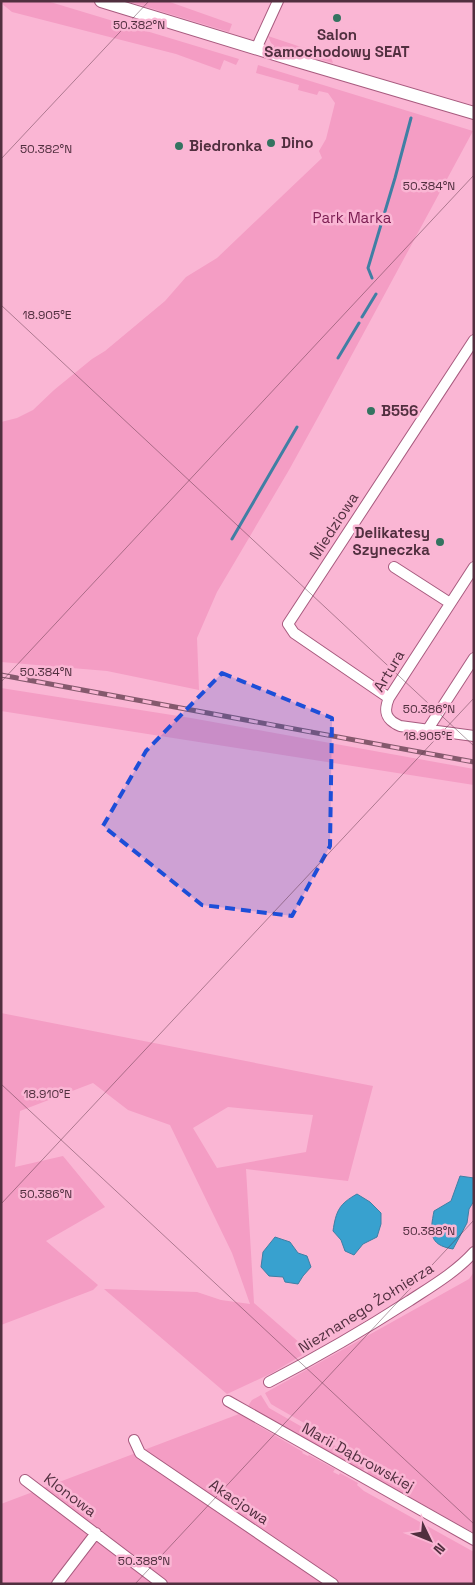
<svg xmlns="http://www.w3.org/2000/svg" width="475" height="1585" font-family="'Space Grotesk',sans-serif">
	<rect width="100%" height="100%" fill="#fab6d4"/>
	<path fill="#f49dc4" fill-rule="evenodd" d="M 1,1 L 47,1 L 239,59 L 236,65 L 224,60 L 220,70 L 176,54 L 12,12 L 1,3 Z
		M 127,1 L 167,1 L 232,24 L 229,32 Z
		M 268,36 L 331,57 L 333,63 L 277,48 L 271,43 Z
		M 258,65 L 473,131 L 322,410 L 289,470 L 217,592 L 197,638 L 199,690 L 107,671 L 1,662 L 1,422 L 17,418 L 33,410 L 54,390 L 92,359 L 105,351 L 165,301 L 186,277 L 217,258 L 322,158 L 319,151 L 326,139 L 335,103 L 328,93 L 319,91 L 317,95 L 298,90 L 299,85 L 256,73 Z
		M 1,688 L 191,718 L 474,769 L 474,785 L 1,711 Z
		M 1,1013 L 373,1086 L 348,1181 L 246,1169 L 254,1303 L 309,1351 L 272,1373 L 227,1394 L 104,1289 L 197,1292 L 221,1300 L 250,1304 L 232,1253 L 170,1125 L 128,1110 L 93,1083 L 20,1111 L 15,1167 L 63,1156 L 105,1207 L 46,1241 L 98,1285 L 93,1290 L 1,1325 ZM 228,1107 L 313,1115 L 306,1152 L 217,1168 L 193,1128 Z
		M 474,1272 L 474,1533 L 367,1473 L 372,1465 L 371,1461 L 276,1407 L 271,1404 L 265,1393 L 469,1279 Z
		M 261,1395 L 269,1408 L 365,1463 L 366,1466 L 363,1471 L 248,1406 L 252,1400 Z
		M 239,1414 L 303,1452 L 302,1453 L 308,1456 L 309,1455 L 335,1469 L 333,1472 L 339,1475 L 340,1473 L 358,1483 L 357,1485 L 364,1491 L 474,1552 L 474,1584 L 1,1584 L 1,1504 Z"/>
	<path fill="#38a1cf" stroke="#407fa4" d="M 460,1176 L 474,1178 L 474,1201 L 469,1209 L 467,1223 L 453,1249 C 428,1245 430,1232 434,1211 L 451,1201 Z
		M 357,1194 L 370,1202 L 381,1213 L 381,1224 L 377,1237 L 363,1244 L 354,1255 L 345,1251 L 341,1240 L 333,1231 C 336,1211 339,1204 357,1194 Z
		M 275,1237 L 290,1242 L 298,1253 L 307,1256 L 311,1267 L 303,1276 L 298,1284 L 285,1282 L 283,1277 L 269,1276 L 261,1267 L 263,1252 Z"/>
	<g fill="none" stroke-linecap="round" stroke-linejoin="round">
		<path stroke="#407fa4" stroke-width="3" d="M 372,278 L 368,268 L 395,178 L 411,118
			M 362,317 L 376,294
			M 338,358 L 359,323
			M 232,539 L 297,427"/>
		<defs>
			<path id="minor" d="M 256,49 L 278,1
				M 394,567 L 450,603
				M 474,567 L 389,698 C 383,712 386,720 400,726 L 474,736
				M 389,698 L 294,633 L 288,624 L 474,340
				M 428,729 L 474,658
				M 269,1382 C 317,1357 364,1330 409,1301 C 432,1286 456,1272 474,1252
				M 228,1401 L 474,1540
				M 134,1440 L 140,1453 L 333,1584
				M 25,1480 L 162,1584
				M 57,1584 L 96,1533"/>
			<path id="tertiary" d="M 101,1 L 294,60 L 474,113"/>
		</defs>
		<use href="#minor" stroke="#a85b7f" stroke-width="12"/>
		<use href="#tertiary" stroke="#a85b7f" stroke-width="14"/>
		<use href="#minor" stroke="#fff" stroke-width="10"/>
		<use href="#tertiary" stroke="#fff" stroke-width="12"/>
		<defs>
			<path id="rail" d="M 1,675 L 474,762"/>
		</defs>
		<use href="#rail" stroke="#85596d" stroke-width="5"/>
		<use href="#rail" stroke="#fab6d4" stroke-width="3" stroke-dasharray="9" stroke-linecap="butt"/>
	</g>
	<path fill="#1d4ed8" fill-opacity="0.2" stroke="#1d4ed8" stroke-width="4" stroke-dasharray="10 6" stroke-linejoin="round" d="M 222,673 L 332,718 L 330,846 L 292,916 L 202,905 L 103,826 L 146,751 Z"/>
	<path fill="none" stroke="#512f3f" stroke-width="1" stroke-opacity="0.45" d="M 1,159 L 149,1M 1,305 L 474,746M 1,682 L 474,175M 1,1084 L 474,1524M 1,1204 L 474,698M 135,1584 L 474,1220"/>
	<g fill="#347360" stroke="#fab6d4" stroke-width="2">
		<circle cx="337" cy="18" r="5"/>
		<circle cx="271" cy="143" r="5"/>
		<circle cx="179" cy="146" r="5"/>
		<circle cx="371" cy="411" r="5"/>
		<circle cx="440" cy="542" r="5"/>
	</g>
	<g text-anchor="middle" stroke-width="5" stroke-linejoin="round" paint-order="stroke">
		<g font-size="15" font-weight="bold" fill="#512f3f" stroke="#fab6d4" text-anchor="start">
			<text x="337" y="40" text-anchor="middle">Salon<tspan x="337" dy="17">Samochodowy SEAT</tspan></text>
			<text x="281" y="148">Dino</text>
			<text x="189" y="151">Biedronka</text>
			<text x="381" y="416">B556</text>
			<text x="430" y="538" text-anchor="end">Delikatesy<tspan x="430" dy="17">Szyneczka</tspan></text>
		</g>
		<g font-size="15" fill="#7c1d52" stroke="#fab6d4">
			<text x="352" y="223">Park Marka</text>
		</g>
		<g font-size="15" fill="#512f3f" stroke="#fab6d4">
			<text transform="translate(334 526) rotate(-57)" y="5">Miedziowa</text>
			<text transform="translate(389 671) rotate(-59)" y="5">Artura</text>
			<text transform="translate(366 1308) rotate(-32)" y="5">Nieznanego Żołnierza</text>
			<text transform="translate(358 1457) rotate(29)" y="5">Marii Dąbrowskiej</text>
			<text transform="translate(70 1495) rotate(37)" y="5">Klonowa</text>
			<text transform="translate(239 1502) rotate(34)" y="5">Akacjowa</text>
		</g>
	</g>
	<g font-size="12" text-anchor="middle" fill="#512f3f" stroke="#fab6d4" stroke-width="5" stroke-linejoin="round" paint-order="stroke">
		<text x="139" y="29">50.382°N</text>
		<text x="46" y="153">50.382°N</text>
		<text x="429" y="190">50.384°N</text>
		<text x="47" y="319">18.905°E</text>
		<text x="46" y="676">50.384°N</text>
		<text x="429" y="713">50.386°N</text>
		<text x="428" y="740">18.905°E</text>
		<text x="47" y="1098">18.910°E</text>
		<text x="46" y="1198">50.386°N</text>
		<text x="429" y="1235">50.388°N</text>
		<text x="144" y="1565">50.388°N</text>
	</g>
	<rect width="475" height="1585" fill="none" stroke="#512f3f" stroke-width="5"/>
	<g transform="translate(430 1540) rotate(133)" stroke="#fab6d4" stroke-width="4" paint-order="stroke">
	<path d="M0-4L9 19L0 12L-9 19Z" fill="#512f3f"/>
	<text y="-8" font-size="14" font-weight="bold" text-anchor="middle" fill="#512f3f">N</text>
	</g>
</svg>
